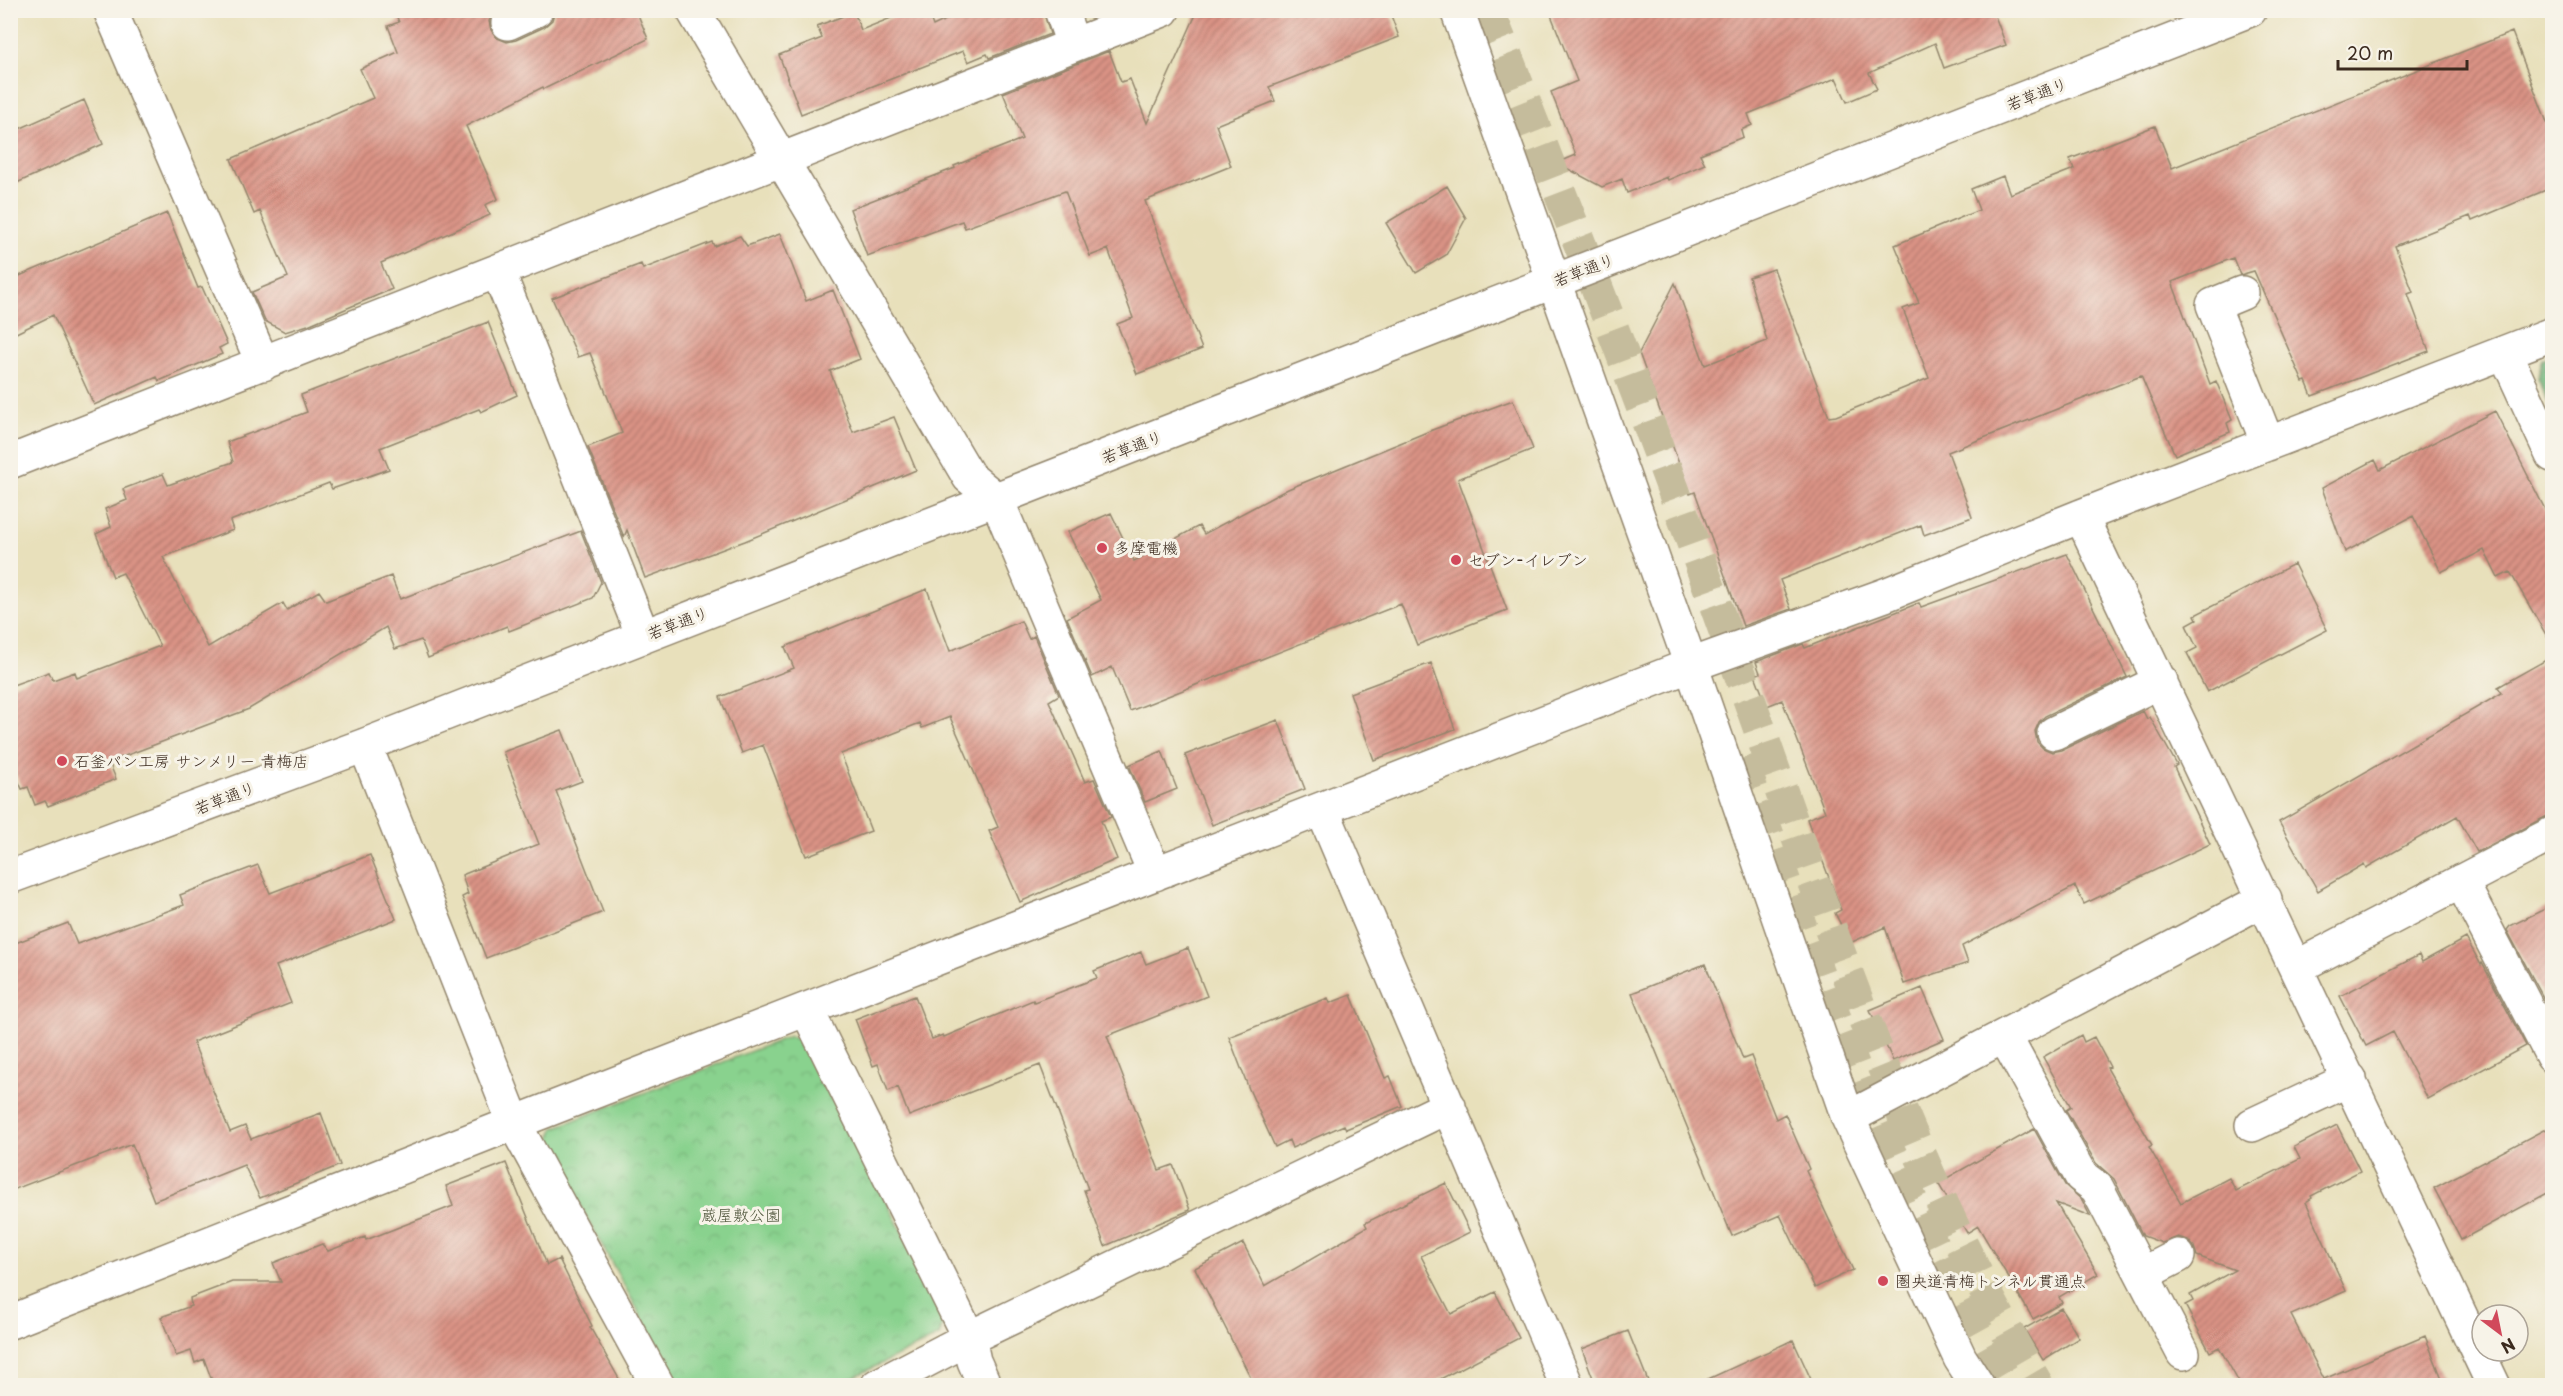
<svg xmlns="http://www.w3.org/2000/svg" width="2563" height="1396" font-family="'Playpen Sans','Klee One',sans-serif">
	<defs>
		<pattern id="forest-firs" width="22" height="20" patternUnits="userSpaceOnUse" patternTransform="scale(1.5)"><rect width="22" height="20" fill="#6eb479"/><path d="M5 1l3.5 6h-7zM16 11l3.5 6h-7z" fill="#5c9363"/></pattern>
		<pattern id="park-crowns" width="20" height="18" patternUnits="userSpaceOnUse" patternTransform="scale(1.5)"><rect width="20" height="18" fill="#89d28e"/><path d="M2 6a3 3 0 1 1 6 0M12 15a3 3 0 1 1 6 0" fill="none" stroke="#77b47a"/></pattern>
		<pattern id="building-hatch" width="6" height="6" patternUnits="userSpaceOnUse" patternTransform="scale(1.5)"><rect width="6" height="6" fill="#da9385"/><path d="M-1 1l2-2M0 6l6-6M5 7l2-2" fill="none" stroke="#b2786c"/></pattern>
	</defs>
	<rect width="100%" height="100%" fill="#f7f3e8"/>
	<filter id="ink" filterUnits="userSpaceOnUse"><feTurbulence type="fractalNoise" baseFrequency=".0167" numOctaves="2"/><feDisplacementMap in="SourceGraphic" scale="12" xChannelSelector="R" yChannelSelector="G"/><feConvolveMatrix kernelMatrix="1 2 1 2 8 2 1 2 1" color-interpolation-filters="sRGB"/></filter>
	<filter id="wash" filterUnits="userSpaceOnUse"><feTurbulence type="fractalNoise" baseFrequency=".008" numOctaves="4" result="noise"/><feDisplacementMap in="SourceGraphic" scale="24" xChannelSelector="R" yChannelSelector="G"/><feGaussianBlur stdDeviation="1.35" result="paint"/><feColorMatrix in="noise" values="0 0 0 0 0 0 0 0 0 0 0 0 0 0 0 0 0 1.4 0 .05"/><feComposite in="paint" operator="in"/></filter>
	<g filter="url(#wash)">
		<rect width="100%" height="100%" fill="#e8e0bb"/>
		<path fill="url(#forest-firs)" stroke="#546f4c" stroke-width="1.5" d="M 2552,355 L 2552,411 L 2537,378 L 2543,359 Z"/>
		<path fill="url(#park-crowns)" stroke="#627e56" stroke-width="1.5" d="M 790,1036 L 807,1044 L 945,1317 L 939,1336 L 837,1385 L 679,1385 L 548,1147 L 554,1128 Z"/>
		<g id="blocks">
			<path fill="url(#building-hatch)" d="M 394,10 L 495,10 L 489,21 L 491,30 L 497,38 L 507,42 L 516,40 L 544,27 L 552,20 L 555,10 L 636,10 L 648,39 L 544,89 L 543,87 L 466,126 L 498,199 L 485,205 L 490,215 L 381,263 L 392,289 L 308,325 L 285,332 L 265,321 L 252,292 L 288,277 L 260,211 L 254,214 L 231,159 L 373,98 L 360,69 L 398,52 L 388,26 L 399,22 Z
				M 911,10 L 927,10 L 933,26 L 967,10 L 1043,10 L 1050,34 L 989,58 L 987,54 L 968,62 L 963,51 L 801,114 L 779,55 L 822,38 L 817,26 L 854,12 L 861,30 Z
				M 1198,10 L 1389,10 L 1399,37 L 1269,87 L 1275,101 L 1216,125 L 1231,166 L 1145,201 L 1202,349 L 1137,374 L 1117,324 L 1133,318 L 1108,249 L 1090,256 L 1065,191 L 965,228 L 962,221 L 867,256 L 850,209 L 955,168 L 954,166 L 1022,139 L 1003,93 L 1109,51 L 1121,82 L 1130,79 L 1147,123 Z
				M 1549,10 L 2008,10 L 1995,16 L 2006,45 L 1944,68 L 1935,43 L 1869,73 L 1877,89 L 1847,102 L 1836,78 L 1748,114 L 1752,125 L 1741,130 L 1743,137 L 1700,154 L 1705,164 L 1668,180 L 1667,177 L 1627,193 L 1622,179 L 1602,187 L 1557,163 L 1576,155 L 1551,92 L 1577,81 Z
				M 2512,32 L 2553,138 L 2553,187 L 2472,221 L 2470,216 L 2395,246 L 2413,292 L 2408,294 L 2429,351 L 2312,396 L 2306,381 L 2303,382 L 2254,271 L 2240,275 L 2233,258 L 2172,282 L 2210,384 L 2216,381 L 2232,420 L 2227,423 L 2230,432 L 2175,455 L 2141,376 L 1948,452 L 1972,517 L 1924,535 L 1921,525 L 1780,580 L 1791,609 L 1743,626 L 1695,492 L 1690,494 L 1639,353 L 1675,283 L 1705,365 L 1767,341 L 1749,277 L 1774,269 L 1829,417 L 1836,416 L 1929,378 L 1903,309 L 1919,303 L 1895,245 L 1979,210 L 1971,189 L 2003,176 L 2010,194 L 2074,169 L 2070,159 L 2155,126 L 2172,168 Z
				M 84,100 L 103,144 L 10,186 L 10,133 Z
				M 1447,186 L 1466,218 L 1446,255 L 1416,273 L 1386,223 Z
				M 167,213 L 198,288 L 202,287 L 227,344 L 219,348 L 222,354 L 159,381 L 157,377 L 94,405 L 53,315 L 10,336 L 10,280 Z
				M 780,234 L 806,301 L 833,290 L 860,359 L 830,371 L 853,432 L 894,417 L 916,470 L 745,541 L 645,578 L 627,530 L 624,537 L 588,447 L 622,433 L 590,353 L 578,357 L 552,298 L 641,264 L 643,269 L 712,242 L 714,246 L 740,236 L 747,246 Z
				M 488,322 L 517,395 L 481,412 L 479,409 L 380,448 L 389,469 L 332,489 L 329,483 L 230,521 L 233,530 L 163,557 L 208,647 L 283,603 L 287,610 L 319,591 L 326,601 L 391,576 L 400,599 L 581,531 L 601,582 L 593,598 L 509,631 L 507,626 L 428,658 L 421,640 L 395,649 L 386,627 L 249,709 L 109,762 L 116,779 L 48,806 L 45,801 L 35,805 L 28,787 L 22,789 L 10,762 L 10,686 L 49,672 L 53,680 L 75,672 L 77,678 L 160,646 L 123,573 L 113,577 L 96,534 L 111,527 L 105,509 L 127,500 L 123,489 L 163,474 L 168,485 L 233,462 L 227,442 L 307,412 L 301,395 Z
				M 1513,400 L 1533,449 L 1458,479 L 1507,610 L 1417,645 L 1401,604 L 1130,711 L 1112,667 L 1092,677 L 1067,618 L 1101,600 L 1068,532 L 1111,513 L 1134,561 L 1199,526 L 1204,534 L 1288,489 L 1432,430 Z
				M 2495,411 L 2553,525 L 2553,647 L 2510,572 L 2498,578 L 2484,550 L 2441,572 L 2413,516 L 2345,552 L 2322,488 L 2375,460 L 2380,470 Z
				M 2067,554 L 2127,677 L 2045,716 L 2039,722 L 2035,731 L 2037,742 L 2043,748 L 2052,752 L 2062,750 L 2143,711 L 2147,719 L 2150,717 L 2177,765 L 2174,767 L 2210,844 L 2084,904 L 2075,886 L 1962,946 L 1968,963 L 1904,984 L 1885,927 L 1850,943 L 1835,913 L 1841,910 L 1807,819 L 1825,812 L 1782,700 L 1767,706 L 1755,675 L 1760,673 L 1756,662 L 1803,644 L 1805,648 L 1919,603 L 1921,607 Z
				M 2294,564 L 2327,630 L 2207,692 L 2187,653 L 2197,648 L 2186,625 L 2197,619 L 2195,615 Z
				M 927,589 L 950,651 L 1021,621 L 1029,639 L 1034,636 L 1059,695 L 1049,701 L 1085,782 L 1094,779 L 1111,817 L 1101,821 L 1117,859 L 1020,902 L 989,831 L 998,827 L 950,717 L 922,728 L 920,723 L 841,754 L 871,831 L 806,856 L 763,745 L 742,753 L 720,697 L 794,668 L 785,647 Z
				M 2553,656 L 2553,813 L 2477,852 L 2457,816 L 2366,868 L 2364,864 L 2318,891 L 2279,822 L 2502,693 L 2498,687 Z
				M 1431,663 L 1455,729 L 1374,760 L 1350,693 Z
				M 1278,720 L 1305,789 L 1212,825 L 1185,755 Z
				M 562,730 L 582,781 L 556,791 L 603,912 L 486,958 L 462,897 L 468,894 L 462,875 L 539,844 L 503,752 Z
				M 1162,751 L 1177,789 L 1145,802 L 1129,765 Z
				M 370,855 L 396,919 L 276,966 L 291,1003 L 193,1042 L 230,1132 L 245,1126 L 251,1139 L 321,1113 L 340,1165 L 260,1198 L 244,1165 L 154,1201 L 132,1144 L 10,1191 L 10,945 L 68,923 L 77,944 L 184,905 L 180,895 L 258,865 L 270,893 Z
				M 2553,905 L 2553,1016 L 2507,930 L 2510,926 Z
				M 2466,938 L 2481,965 L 2482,963 L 2526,1046 L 2428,1099 L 2393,1032 L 2366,1046 L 2340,996 L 2419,955 L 2422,962 Z
				M 1188,948 L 1207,996 L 1107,1036 L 1159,1170 L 1173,1165 L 1190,1210 L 1105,1246 L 1084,1190 L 1088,1189 L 1040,1065 L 909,1116 L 898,1087 L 888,1091 L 878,1064 L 873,1066 L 855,1019 L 915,996 L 932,1039 L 943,1035 L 944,1037 L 1033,1000 L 1034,1002 L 1097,978 L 1094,971 L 1141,952 L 1146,964 Z
				M 1705,964 L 1743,1059 L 1751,1056 L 1776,1119 L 1785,1114 L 1809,1169 L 1806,1171 L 1853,1270 L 1815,1288 L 1780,1215 L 1732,1236 L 1632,993 Z
				M 1922,988 L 1944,1039 L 1893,1061 L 1870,1010 Z
				M 1351,995 L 1385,1078 L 1390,1076 L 1402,1106 L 1346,1129 L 1344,1125 L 1292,1148 L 1289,1140 L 1275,1147 L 1249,1089 L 1229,1037 L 1328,998 L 1330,1003 Z
				M 2081,1035 L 2084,1042 L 2094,1037 L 2110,1067 L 2107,1068 L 2152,1145 L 2149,1147 L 2181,1203 L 2229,1178 L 2236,1191 L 2300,1159 L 2294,1147 L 2337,1125 L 2360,1171 L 2311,1196 L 2312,1198 L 2306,1202 L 2346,1291 L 2291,1315 L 2324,1379 L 2425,1336 L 2445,1386 L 2241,1386 L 2219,1347 L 2210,1352 L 2185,1305 L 2193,1301 L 2190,1295 L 2235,1270 L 2197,1256 L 2194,1247 L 2188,1240 L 2178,1237 L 2162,1243 L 2143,1236 L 2114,1179 L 2096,1163 L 2066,1110 L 2071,1107 L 2043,1057 Z
				M 2553,1125 L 2553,1190 L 2461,1240 L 2434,1188 Z
				M 2034,1129 L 2065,1185 L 2082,1200 L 2090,1216 L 2056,1203 L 2098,1274 L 2059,1297 L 2062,1303 L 2033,1319 L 1978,1226 L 1967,1233 L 1938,1183 Z
				M 506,1163 L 547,1265 L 559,1259 L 592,1326 L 590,1327 L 623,1386 L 214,1386 L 204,1359 L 195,1363 L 191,1351 L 176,1356 L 161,1317 L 191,1306 L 190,1298 L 232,1282 L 281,1282 L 273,1263 L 322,1244 L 328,1251 L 365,1237 L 366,1240 L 453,1206 L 446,1186 Z
				M 1446,1183 L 1470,1232 L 1421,1256 L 1451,1314 L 1495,1292 L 1519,1338 L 1427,1386 L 1255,1386 L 1195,1268 L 1243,1243 L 1265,1286 L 1367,1227 L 1365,1223 Z
				M 2061,1308 L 2079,1338 L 2043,1360 L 2024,1329 Z
				M 1628,1331 L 1650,1386 L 1596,1386 L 1582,1349 Z
				M 1793,1340 L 1814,1386 L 1693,1386 Z"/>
		</g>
	</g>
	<g filter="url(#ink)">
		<use href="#blocks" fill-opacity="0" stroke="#92856c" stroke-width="1.5"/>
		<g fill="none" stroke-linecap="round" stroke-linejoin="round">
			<path stroke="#c5bc9c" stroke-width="33" stroke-dasharray="33 16" stroke-linecap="butt" d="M 1488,10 C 1574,227 1659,445 1737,665 C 1824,910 1904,1161 2038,1386
				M 1741,759 C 1817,973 1891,1191 2009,1386"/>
			<defs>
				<path id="minor" d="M 110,10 L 263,364
					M 693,10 L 969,477 L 997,500 L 1155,874
					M 1061,10 L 1073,44
					M 1457,10 L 1691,665 L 1848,1118 L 1960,1358 L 1978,1386
					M 508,23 L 536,10
					M 498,271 L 643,636
					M 2242,293 L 2213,305 L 2268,444
					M 2505,353 L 2552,455
					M 10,462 L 1163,10
					M 2081,516 L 2494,1386
					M 2054,733 L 2161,681
					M 365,745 L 514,1123 L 658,1386
					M 1322,809 L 1567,1386
					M 10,877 L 365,745 L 2250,10
					M 2461,881 L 2552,1056
					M 2297,967 L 2552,834
					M 807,1010 L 969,1338 L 974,1361 L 985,1386
					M 2005,1037 L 2081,1176 L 2097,1188 L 2183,1353
					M 1848,1118 L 2265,899
					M 2252,1125 L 2350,1079
					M 2143,1274 L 2178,1256
					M 10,1322 L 514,1123 L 1691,665 L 1885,595 L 2081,516 L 2552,334
					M 877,1386 L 969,1338 L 1449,1106"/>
			</defs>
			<use href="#minor" stroke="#92856c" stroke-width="36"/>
			<use href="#minor" stroke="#fff" stroke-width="33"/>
		</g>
	</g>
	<g fill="#d1495b" stroke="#f7f3e8" stroke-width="2">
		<circle cx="1102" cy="548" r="6"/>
		<circle cx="1456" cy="560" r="6"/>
		<circle cx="62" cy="761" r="6"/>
		<circle cx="1883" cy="1281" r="6"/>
	</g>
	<g text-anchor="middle" stroke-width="6" stroke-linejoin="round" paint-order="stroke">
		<g font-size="16" fill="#3b2a1e" stroke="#f7f3e8">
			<text transform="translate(2037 94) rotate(-21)" y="6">若草通り</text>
			<text transform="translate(1584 270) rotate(-21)" y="6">若草通り</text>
			<text transform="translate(1132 447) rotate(-21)" y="6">若草通り</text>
			<text transform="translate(678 623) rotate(-21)" y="6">若草通り</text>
			<text transform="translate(225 798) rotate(-21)" y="6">若草通り</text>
		</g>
		<g font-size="16" fill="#3b2a1e" stroke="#f7f3e8" text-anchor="start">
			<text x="1114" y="554">多摩電機</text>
			<text x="1468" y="566">セブン-イレブン</text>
			<text x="74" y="767">石釜パン工房 サンメリー 青梅店</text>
			<text x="1895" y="1287">圏央道青梅トンネル貫通点</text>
		</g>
		<g font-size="16" fill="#4e543a" stroke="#f7f3e8">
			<text x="741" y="1221">蔵屋敷公園</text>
		</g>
	</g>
	<rect width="2563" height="1396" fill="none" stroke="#f7f3e8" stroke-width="36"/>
	<g transform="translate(2500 1333) rotate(148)"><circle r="28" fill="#f7f3e8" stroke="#aca397" stroke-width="1.5"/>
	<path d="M0-4.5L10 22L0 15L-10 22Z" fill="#d1495b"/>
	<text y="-9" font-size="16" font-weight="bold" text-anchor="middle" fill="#3b2a1e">N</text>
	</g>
	<path d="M2338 60v9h129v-9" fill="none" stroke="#3b2a1e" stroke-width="3"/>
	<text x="2347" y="60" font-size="18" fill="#3b2a1e" stroke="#f7f3e8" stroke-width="4.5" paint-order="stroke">20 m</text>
</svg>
